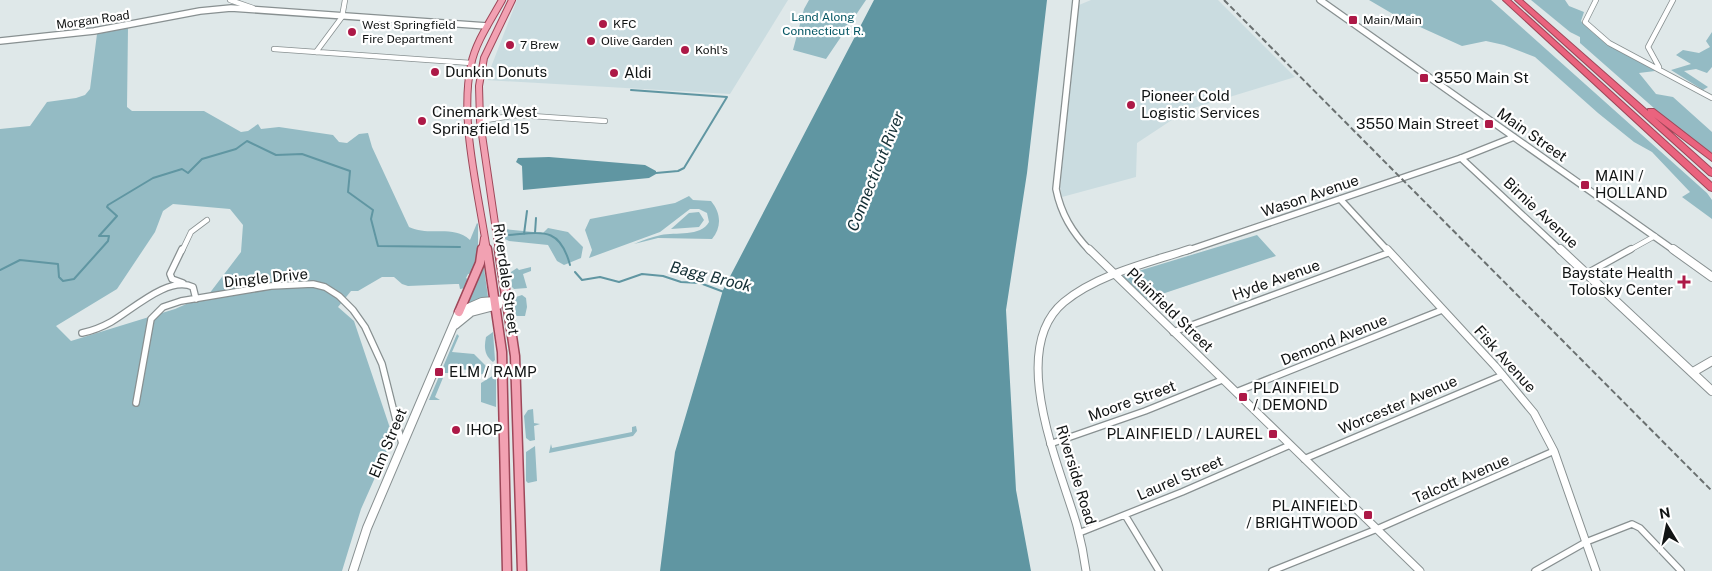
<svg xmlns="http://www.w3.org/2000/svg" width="1712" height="571" font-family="'Public Sans',sans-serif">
	<rect width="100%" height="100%" fill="#dfe8e9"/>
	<path fill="#cadce0" d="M 517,0 L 788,0 L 730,94 L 486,80 Z
		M 1091,0 L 1218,0 L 1295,77 L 1187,110 L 1137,143 L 1136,177 L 1062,197 L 1060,187 L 1079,5 Z"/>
	<path fill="#94bbc4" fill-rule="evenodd" d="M 809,0 L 866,0 L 826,59 L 793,50 L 804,9 Z
		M 1369,0 L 1491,0 L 1707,193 L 1712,200 L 1712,219 L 1682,197 L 1690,192 L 1652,152 L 1634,142 L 1598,113 L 1535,57 L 1504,45 L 1486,41 L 1462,46 L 1398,17 Z
		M 1531,0 L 1565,0 L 1569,6 L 1584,12 L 1581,21 C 1602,45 1630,53 1655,71 L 1639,73 L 1656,94 L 1673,97 L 1712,132 L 1712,153 L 1663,116 L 1580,43 L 1580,37 L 1570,32 Z
		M 128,28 L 127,107 L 132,111 L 204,111 L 241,132 L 248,131 L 258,124 L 261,129 L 279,127 L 333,135 L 339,142 L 347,143 L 359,134 L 368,133 L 372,147 L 409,227 C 430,237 453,224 470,240 L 477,223 L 478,224 L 478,255 L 473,273 L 468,274 L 466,278 L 469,280 L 466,288 L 460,289 L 459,284 L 455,284 L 408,286 L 402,284 L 394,277 L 382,277 L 358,291 L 351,291 L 338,307 L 354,321 L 393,437 L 361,509 L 342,571 L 0,571 L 0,129 L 30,126 L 47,102 L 76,98 L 85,95 L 90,89 L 97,34 ZM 173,204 L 230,209 L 243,225 L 241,252 L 209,294 L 175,309 L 71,341 L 56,326 L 117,289 L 155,232 L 163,211 Z
		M 1712,32 L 1712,67 L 1707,73 L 1696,69 L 1684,71 L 1708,87 L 1703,90 L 1671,70 L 1691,64 L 1676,55 L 1683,50 L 1699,53 L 1710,47 L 1706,41 Z
		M 689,196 L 693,200 L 711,201 C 721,213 722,227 712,239 L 658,238 L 634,244 C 643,240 652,237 661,235 C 675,232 701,237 709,222 L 707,213 L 699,209 L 690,209 L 660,232 L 589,258 L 592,250 L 585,230 L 590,219 L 675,203 Z
		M 699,212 L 704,220 L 699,227 L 671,229 L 689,213 Z
		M 548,228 L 568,232 L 583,247 L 581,258 L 564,265 L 557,261 L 548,245 L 509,241 L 505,239 L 504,229 L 543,233 Z
		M 1257,235 L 1276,256 L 1147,299 L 1122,276 Z
		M 483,261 L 488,297 L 469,304 L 468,299 Z
		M 531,267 L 531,271 L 523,274 L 527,288 L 514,289 L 512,287 L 511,272 L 517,268 L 519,270 Z
		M 522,295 L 526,298 L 527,307 L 525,316 L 516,316 L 513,298 Z
		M 493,332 L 495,360 L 493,362 C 484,355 484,347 486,337 Z
		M 457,334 L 459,336 L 452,352 L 474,354 L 490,370 L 478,376 L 476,370 L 450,369 L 450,373 L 445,373 L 435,397 L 440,400 L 429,400 Z
		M 494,375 L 496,375 L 496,407 L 481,402 L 481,383 Z
		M 533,409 L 534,423 L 540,424 L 534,426 L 535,440 L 530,441 L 526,438 L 524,416 L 528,410 Z
		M 632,427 L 636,426 L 637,431 L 633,436 L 549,453 L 551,444 L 552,448 L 632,432 Z
		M 535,446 L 537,481 L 528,483 L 526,481 L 526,452 Z"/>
	<path fill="#6096a2" d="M 874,0 L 1047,0 L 1027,173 L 1006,310 L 1016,490 L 1031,571 L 660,571 L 675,452 L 723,290 Z
		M 549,157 L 645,165 L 656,171 L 656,174 L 649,178 L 523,190 L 522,166 L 516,162 L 518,158 Z"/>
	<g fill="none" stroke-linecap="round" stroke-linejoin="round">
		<path stroke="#6096a2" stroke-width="2" d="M 631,90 L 727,97 L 684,168 L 678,171 L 656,173
			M 535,233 L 536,218
			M 524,234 L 527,211
			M 509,235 C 543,232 560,227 570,265
			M 0,270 L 20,260 L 58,264 L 59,277 L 63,281 L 74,279 L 108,241 L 109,236 L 99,236 L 117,216 L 107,207 L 108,205 L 153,178 L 182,169 L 188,173 L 202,159 L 236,149 L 247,141 L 276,155 L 302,154 L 350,171 L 348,192 L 373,210 L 371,219 L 378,246 L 460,247
			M 575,272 L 582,280 L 600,277 L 619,282 L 642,274 L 663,276 L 681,282 L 700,283 L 724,292"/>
		<defs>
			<path id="minor-far1" d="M 230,0 L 253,8
				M 1596,0 L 1585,22 L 1609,43 L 1712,98
				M 274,49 L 471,63
				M 316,52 L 342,17 L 345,0
				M 1659,67 L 1648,47 L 1673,0
				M 480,121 L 517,115 L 605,121
				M 182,251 L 191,232 L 207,220
				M 1628,251 L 1655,236"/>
			<path id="minor" d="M 182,249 L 170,274 L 172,279 L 183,283
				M 1586,274 L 1631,249
				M 1173,332 L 1388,253
				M 82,333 C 92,331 102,327 111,322 C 132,310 169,275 193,287 L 196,299
				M 1236,392 L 1442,310
				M 136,403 L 151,319 L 163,307 L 181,301 L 271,286 L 313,284 L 325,287 L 339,296 L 353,310 L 365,327 L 382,364 L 402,444
				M 1050,444 L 1145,411 L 1222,380
				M 1304,459 L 1503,375
				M 1125,515 L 1159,571
				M 1079,533 L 1182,492 L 1290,445
				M 1272,571 L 1377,529 L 1554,451
				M 1535,571 L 1586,542 L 1632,524 L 1640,528 L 1681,571"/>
			<path id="tertiary-far1" d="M 1076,0 L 1056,189 C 1061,214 1072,232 1090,251
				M 1340,199 L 1388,251
				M 1186,251 L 1461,158"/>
			<path id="tertiary" d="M 1089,249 L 1420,571
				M 1387,249 L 1495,366 L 1534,413 L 1554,451 L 1596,571
				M 1086,571 C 1084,556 1081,541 1077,526 C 1061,469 1006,350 1064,302 C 1098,274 1148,263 1190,249"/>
			<path id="secondary-far1" d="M 1320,0 L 1675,251
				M 0,41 L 94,31 L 200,11 L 231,8 L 487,26
				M 1514,137 L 1461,158 L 1561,251"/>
			<path id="secondary" d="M 1560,249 L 1712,391
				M 1673,249 L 1712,277
				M 455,325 L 471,312 L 498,305
				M 1693,372 L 1712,361
				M 353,571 L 367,528 L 459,312 L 482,302 L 508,300"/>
			<path id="primary-far1" d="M 482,251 L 484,238
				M 487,251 C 479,195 459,120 471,65 C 475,43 491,20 502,0
				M 499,251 L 480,121 L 479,86 L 484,58 L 512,0"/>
			<path id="primary" d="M 487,249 L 502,352 L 507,571
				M 499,249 L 515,356 L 522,571
				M 459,312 L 480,263 L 482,249"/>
			<path id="motorway" d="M 1503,0 L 1510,0 L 1712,183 L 1712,191 L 1709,190 Z
				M 1515,0 L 1522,0 L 1648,111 L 1648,109 L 1654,109 L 1712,154 L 1712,161 L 1654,117 L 1712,169 L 1712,176 L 1709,175 Z"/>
		</defs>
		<use href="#minor-far1" stroke="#889091" stroke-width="6"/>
		<use href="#minor" stroke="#889091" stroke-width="8"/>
		<use href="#tertiary-far1" stroke="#889091" stroke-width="8"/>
		<use href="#tertiary" stroke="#889091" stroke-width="9"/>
		<use href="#secondary-far1" stroke="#889091" stroke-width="8"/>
		<use href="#secondary" stroke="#889091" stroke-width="10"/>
		<use href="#primary-far1" stroke="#9e4759" stroke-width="8"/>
		<use href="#primary" stroke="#9e4759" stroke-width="11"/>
		<use href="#motorway" stroke="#9e4759" stroke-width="2"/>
		<use href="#minor-far1" stroke="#fff" stroke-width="4.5"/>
		<use href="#minor" stroke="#fff" stroke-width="5.5"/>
		<use href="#tertiary-far1" stroke="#fff" stroke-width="5.5"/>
		<use href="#tertiary" stroke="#fff" stroke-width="7"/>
		<use href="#secondary-far1" stroke="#fff" stroke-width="5.5"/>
		<use href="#secondary" stroke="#fff" stroke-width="8"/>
		<use href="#primary-far1" stroke="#f2a1b2" stroke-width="6"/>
		<use href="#primary" stroke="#f2a1b2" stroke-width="8"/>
		<use href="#motorway" fill="#ea637e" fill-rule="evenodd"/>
		<path stroke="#6a7070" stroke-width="2" stroke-dasharray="6 3" stroke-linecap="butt" d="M 1224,0 L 1712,491"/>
	</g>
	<g fill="#ad1947" stroke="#fff" stroke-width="2">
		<rect x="1348" y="15" width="10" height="10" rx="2.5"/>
		<circle cx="603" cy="24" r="5"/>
		<circle cx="352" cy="32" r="5"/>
		<circle cx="591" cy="41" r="5"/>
		<circle cx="510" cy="45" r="5"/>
		<circle cx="685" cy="50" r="5"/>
		<circle cx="435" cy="72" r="5"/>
		<circle cx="614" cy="73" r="5"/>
		<rect x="1419" y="73" width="10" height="10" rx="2.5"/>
		<circle cx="1131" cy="105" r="5"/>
		<circle cx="422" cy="121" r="5"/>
		<rect x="1484" y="119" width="10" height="10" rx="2.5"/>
		<rect x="1580" y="180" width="10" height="10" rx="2.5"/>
		<path d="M1681.5 274.5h5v5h5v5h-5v5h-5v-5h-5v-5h5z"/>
		<rect x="434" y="367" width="10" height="10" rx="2.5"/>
		<rect x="1238" y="392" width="10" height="10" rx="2.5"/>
		<circle cx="456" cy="430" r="5"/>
		<rect x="1268" y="429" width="10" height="10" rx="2.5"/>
		<rect x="1363" y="510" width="10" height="10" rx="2.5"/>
	</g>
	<g text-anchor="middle" stroke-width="4.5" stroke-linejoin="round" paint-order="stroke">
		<g font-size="12" fill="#055764" stroke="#fff">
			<text x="823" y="21">Land Along<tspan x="823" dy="14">Connecticut R.</tspan></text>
		</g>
		<g font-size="12" fill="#111414" stroke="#fff">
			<text transform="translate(93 20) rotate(-8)" y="4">Morgan Road</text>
		</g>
		<g font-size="12" fill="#111414" stroke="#fff" text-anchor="start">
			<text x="1363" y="24">Main/Main</text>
			<text x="613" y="28">KFC</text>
			<text x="362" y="29">West Springfield<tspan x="362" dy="14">Fire Department</tspan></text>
			<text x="601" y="45">Olive Garden</text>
			<text x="520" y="49">7 Brew</text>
			<text x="695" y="54">Kohl's</text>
		</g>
		<g font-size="15" fill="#111414" stroke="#fff" text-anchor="start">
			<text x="445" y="77">Dunkin Donuts</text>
			<text x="624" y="78">Aldi</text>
			<text x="1434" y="83">3550 Main St</text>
			<text x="1141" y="101">Pioneer Cold<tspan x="1141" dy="17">Logistic Services</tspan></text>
			<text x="432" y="117">Cinemark West<tspan x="432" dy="17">Springfield 15</tspan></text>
			<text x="1479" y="129" text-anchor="end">3550 Main Street</text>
			<text x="1595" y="181">MAIN /<tspan x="1595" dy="17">HOLLAND</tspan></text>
			<text x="1673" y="278" text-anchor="end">Baystate Health<tspan x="1673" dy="17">Tolosky Center</tspan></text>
			<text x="449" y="377">ELM / RAMP</text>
			<text x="1253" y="393">PLAINFIELD<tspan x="1253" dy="17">/ DEMOND</tspan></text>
			<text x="466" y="435">IHOP</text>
			<text x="1263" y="439" text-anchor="end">PLAINFIELD / LAUREL</text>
			<text x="1358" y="511" text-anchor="end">PLAINFIELD<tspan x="1358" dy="17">/ BRIGHTWOOD</tspan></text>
		</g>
		<g font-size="15" fill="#111414" stroke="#fff">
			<text transform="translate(1532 135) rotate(35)" y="5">Main Street</text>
			<text transform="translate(1310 196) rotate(-19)" y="5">Wason Avenue</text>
			<text transform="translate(1541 213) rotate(43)" y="5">Birnie Avenue</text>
			<text transform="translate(266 278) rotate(-6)" y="5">Dingle Drive</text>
			<text transform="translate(506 279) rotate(82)" y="5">Riverdale Street</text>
			<text transform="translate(1276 280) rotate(-20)" y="5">Hyde Avenue</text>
			<text transform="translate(1170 310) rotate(44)" y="5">Plainfield Street</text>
			<text transform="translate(1334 340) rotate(-22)" y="5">Demond Avenue</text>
			<text transform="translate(1505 359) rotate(48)" y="5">Fisk Avenue</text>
			<text transform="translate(1132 401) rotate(-20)" y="5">Moore Street</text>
			<text transform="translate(1398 405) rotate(-23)" y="5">Worcester Avenue</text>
			<text transform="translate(388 443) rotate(-67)" y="5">Elm Street</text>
			<text transform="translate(1076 475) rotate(73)" y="5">Riverside Road</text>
			<text transform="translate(1180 478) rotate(-23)" y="5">Laurel Street</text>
			<text transform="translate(1461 479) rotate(-23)" y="5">Talcott Avenue</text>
		</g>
		<g font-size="16" font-style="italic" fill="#132f35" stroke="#fff">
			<text transform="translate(875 171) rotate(-68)" y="6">Connecticut River</text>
			<text transform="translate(711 276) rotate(14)" y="6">Bagg Brook</text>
		</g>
	</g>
	<g transform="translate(1667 526) rotate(350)" stroke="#ffffff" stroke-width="4" paint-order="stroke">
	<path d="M0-4L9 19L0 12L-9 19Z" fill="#111414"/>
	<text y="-8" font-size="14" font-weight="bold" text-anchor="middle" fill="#111414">N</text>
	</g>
</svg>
